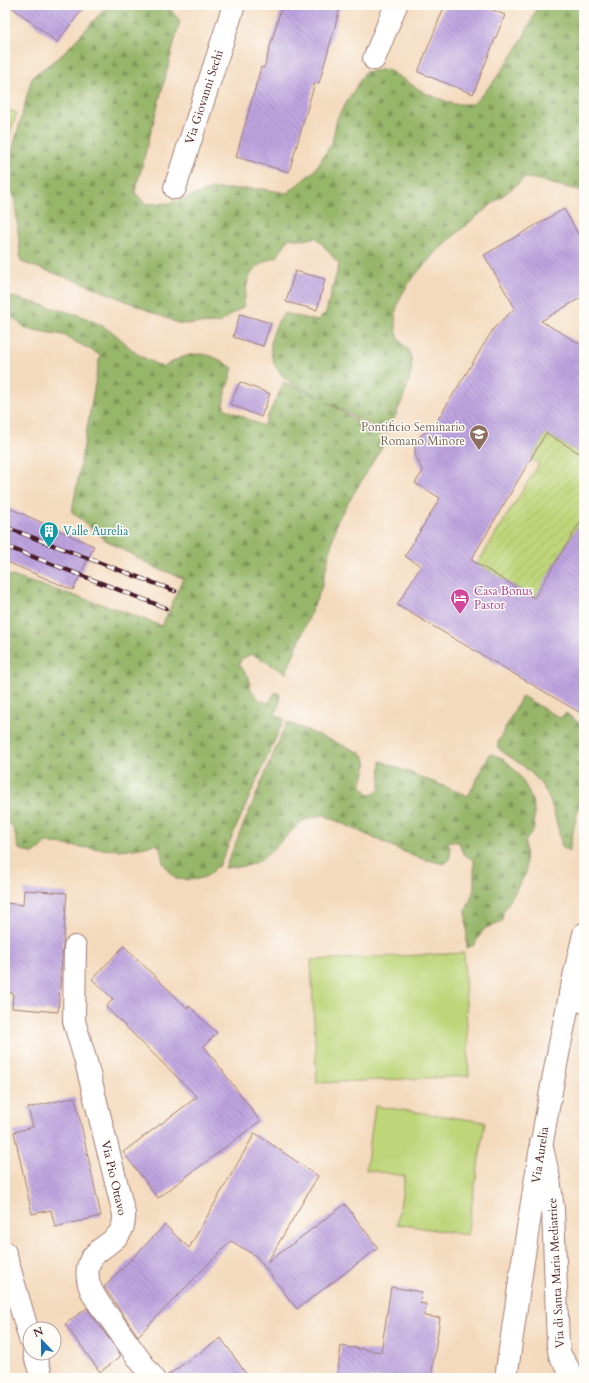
<svg xmlns="http://www.w3.org/2000/svg" width="589" height="1383" font-family="Cardo,serif">
	<defs>
		<pattern id="forest-firs" width="22" height="20" patternUnits="userSpaceOnUse"><rect width="22" height="20" fill="#96b669"/><path d="M5 1l3.5 6h-7zM16 11l3.5 6h-7z" fill="#7c9357"/></pattern>
		<pattern id="garden-furrows" width="10" height="10" patternUnits="userSpaceOnUse"><rect width="10" height="10" fill="#bed579"/><path d="M-1 1l2-2M0 10L10 0M9 11l2-2" fill="none" stroke="#a5b669"/></pattern>
		<pattern id="building-back-hatch" width="6" height="6" patternUnits="userSpaceOnUse"><rect width="6" height="6" fill="#bda4e0"/><path d="M-1 5l2 2M0 0l6 6M5-1l2 2" fill="none" stroke="#9c85b6"/></pattern>
	</defs>
	<rect width="100%" height="100%" fill="#fdfcf7"/>
	<filter id="ink" filterUnits="userSpaceOnUse"><feTurbulence type="fractalNoise" baseFrequency=".025" numOctaves="2"/><feDisplacementMap in="SourceGraphic" scale="8" xChannelSelector="R" yChannelSelector="G"/><feConvolveMatrix kernelMatrix="1 2 1 2 8 2 1 2 1" color-interpolation-filters="sRGB"/></filter>
	<filter id="wash" filterUnits="userSpaceOnUse"><feTurbulence type="fractalNoise" baseFrequency=".012" numOctaves="4" result="noise"/><feDisplacementMap in="SourceGraphic" scale="16" xChannelSelector="R" yChannelSelector="G"/><feGaussianBlur stdDeviation="0.9" result="paint"/><feColorMatrix in="noise" values="0 0 0 0 0 0 0 0 0 0 0 0 0 0 0 0 0 1.4 0 .05"/><feComposite in="paint" operator="in"/></filter>
	<g filter="url(#wash)">
		<rect width="100%" height="100%" fill="#f4dabd"/>
		<path fill="url(#forest-firs)" stroke="#706a4a" d="M 108,5 L 154,5 L 170,9 L 180,21 L 135,192 L 145,204 L 171,203 L 213,189 L 263,189 L 287,193 L 314,171 L 332,143 L 337,118 L 365,72 L 387,69 L 425,93 L 453,104 L 473,104 C 501,76 524,42 538,5 L 584,5 L 584,191 L 551,184 L 537,179 L 525,178 C 492,205 401,270 396,312 C 395,318 396,334 399,339 C 402,344 408,348 410,354 C 418,374 395,415 387,434 L 327,402 L 387,439 L 337,521 L 322,586 L 286,673 L 252,654 L 241,659 L 239,665 L 249,677 L 250,688 L 255,695 L 260,700 L 269,703 L 275,692 L 279,693 L 280,701 L 275,715 L 284,719 L 219,866 C 214,868 214,871 210,874 C 201,881 187,880 176,879 L 163,863 L 160,847 L 155,844 C 124,856 79,846 46,843 L 34,854 L 19,849 L 13,828 L 5,821 L 5,574 L 117,609 L 162,626 L 183,578 L 154,567 L 104,539 L 72,512 L 100,355 L 63,335 L 27,329 L 9,315 L 5,321 L 5,295 L 79,315 L 101,325 L 115,334 L 137,354 L 162,367 C 192,351 204,348 233,368 L 224,398 L 224,408 L 263,426 L 284,382 L 319,397 C 309,391 296,387 286,379 C 264,360 268,334 284,313 L 317,321 L 326,312 L 339,264 L 316,237 L 305,240 L 289,238 L 277,257 C 249,265 247,278 244,306 L 219,323 L 180,324 L 86,284 L 21,262 L 15,201 L 7,183 L 10,160 L 32,77 L 63,54 Z
			M 522,696 L 560,718 L 566,713 L 584,727 L 584,782 L 569,851 L 562,847 C 555,817 553,792 528,770 C 519,762 507,756 498,748 L 498,742 Z
			M 287,722 L 361,753 C 372,764 363,773 362,786 L 368,794 L 375,793 L 380,787 L 381,761 L 468,796 L 490,754 C 511,757 526,783 532,801 C 535,810 534,820 534,829 L 525,842 L 526,873 L 503,912 L 502,921 L 484,929 L 474,945 L 467,948 L 466,911 L 474,889 L 474,860 L 463,854 L 459,842 L 448,841 C 451,851 453,857 444,864 L 415,857 L 324,815 L 309,818 L 301,822 L 262,860 L 246,866 L 225,868 Z"/>
		<path fill="#bed579" stroke="#847a52" d="M 5,109 L 17,113 L 5,147 Z
			M 464,953 L 469,1076 L 317,1083 L 311,960 Z
			M 375,1106 L 485,1122 L 467,1235 L 397,1224 L 405,1176 L 366,1170 Z"/>
		<path fill="url(#garden-furrows)" stroke="#847a52" d="M 546,433 L 584,456 L 584,516 L 550,571 L 578,587 L 561,614 L 477,564 L 539,464 L 531,459 Z"/>
		<g id="blocks">
			<path fill="url(#building-back-hatch)" d="M 9,5 L 86,5 L 57,42 Z
				M 282,5 L 341,5 L 319,83 L 315,82 L 289,172 L 236,157 L 261,67 L 264,68 Z
				M 445,5 L 481,5 L 505,15 L 473,94 L 418,72 Z
				M 564,209 L 584,244 L 584,296 L 541,321 L 584,346 L 584,456 L 546,433 L 471,560 L 534,598 L 584,516 L 584,715 L 397,605 L 421,566 L 405,556 L 440,498 L 415,483 L 423,471 L 415,455 L 415,445 L 422,434 L 432,429 L 494,328 L 515,308 L 484,255 Z
				M 295,271 L 325,279 L 317,310 L 286,302 Z
				M 240,314 L 271,323 L 263,346 L 233,337 Z
				M 240,382 L 270,394 L 261,417 L 230,404 Z
				M 5,506 L 94,546 L 73,590 L 5,561 Z
				M 24,890 L 67,893 L 58,1012 L 12,1008 L 13,993 L 5,992 L 5,903 L 23,905 Z
				M 124,946 L 187,1008 L 189,1006 L 217,1033 L 204,1046 L 260,1121 L 158,1198 L 123,1152 L 197,1097 L 106,1007 L 113,999 L 92,979 Z
				M 75,1097 L 101,1216 L 55,1227 L 51,1210 L 32,1214 L 14,1132 L 33,1127 L 28,1108 Z
				M 255,1133 L 318,1176 L 267,1263 L 345,1204 L 378,1248 L 297,1309 L 256,1256 L 231,1241 L 138,1336 L 104,1287 L 165,1225 L 189,1248 Z
				M 391,1287 L 422,1292 L 420,1303 L 426,1304 L 424,1316 L 440,1318 L 431,1378 L 337,1378 L 341,1346 L 381,1352 Z
				M 87,1308 L 120,1354 L 120,1357 L 100,1372 L 65,1324 Z
				M 221,1338 L 249,1378 L 165,1378 L 165,1377 Z"/>
		</g>
	</g>
	<g filter="url(#ink)">
		<use href="#blocks" fill-opacity="0" stroke="#9f7c74" stroke-width="1"/>
		<g fill="none" stroke-linecap="round" stroke-linejoin="round">
			<defs>
				<path id="minor" d="M 374,59 L 396,5
					M 175,188 L 234,5
					M 75,947 L 74,1021 L 86,1062 L 124,1214 C 125,1237 111,1240 96,1253 C 87,1261 86,1274 89,1284 C 93,1298 104,1310 112,1321 C 125,1340 139,1359 153,1378
					M 570,993 L 584,1002
					M 541,1143 L 549,1179 L 553,1209 L 558,1345 L 560,1355 L 574,1378
					M 5,1253 L 30,1339
					M 34,1353 L 42,1378"/>
				<path id="tertiary" d="M 506,1378 C 527,1229 549,1080 584,934"/>
			</defs>
			<use href="#minor" stroke="#9f7c74" stroke-width="24"/>
			<use href="#tertiary" stroke="#9f7c74" stroke-width="24"/>
			<use href="#minor" stroke="#fff" stroke-width="22"/>
			<use href="#tertiary" stroke="#fff" stroke-width="22"/>
			<defs>
				<path id="rail" d="M 5,527 L 175,591
					M 5,546 L 166,608"/>
			</defs>
			<use href="#rail" stroke="#4a1f2b" stroke-width="4.5"/>
			<use href="#rail" stroke="#fdfcf7" stroke-width="3" stroke-dasharray="9" stroke-linecap="butt"/>
		</g>
	</g>
	<defs>
		<symbol id="school-pin" viewBox="-11 -11 22 30"><path d="M0 17L-7.5 6A9.5 9.5 0 1 1 7.5 6Z" fill="#8d6e63" stroke="#fdfcf7"/><path d="M0-5L7-2L0 1L-7-2ZM-4 1L0 2.5L4 1V4Q0 6-4 4Z" fill="#fff"/></symbol>
		<symbol id="building-pin" viewBox="-11 -11 22 30"><path d="M0 17L-7.5 6A9.5 9.5 0 1 1 7.5 6Z" fill="#0f9aa8" stroke="#fdfcf7"/><path d="M-4-6H4V6H1V3H-1V6H-4ZM-2.5-4.3h1.7v1.8h-1.7ZM.8-4.3h1.7v1.8H.8ZM-2.5-1h1.7V.8h-1.7ZM.8-1h1.7V.8H.8Z" fill="#fff"/></symbol>
		<symbol id="hotel-pin" viewBox="-11 -11 22 30"><path d="M0 17L-7.5 6A9.5 9.5 0 1 1 7.5 6Z" fill="#d1479c" stroke="#fdfcf7"/><path d="M-6-4.5h1.5V1H6V5H4.5V3h-9V5H-6ZM-4 0a1.8 1.8 0 1 1 3.6 0ZM.5 0V-2.5h3Q6-2.5 6 0Z" fill="#fff"/></symbol>
	</defs>
	<g fill-rule="evenodd">
		<use href="#school-pin" x="468" y="423" width="22" height="30"/>
		<use href="#building-pin" x="38" y="520" width="22" height="30"/>
		<use href="#hotel-pin" x="449" y="587" width="22" height="30"/>
	</g>
	<g text-anchor="middle" stroke-width="3" stroke-linejoin="round" paint-order="stroke">
		<g font-size="12" fill="#4a1f2b" stroke="#fdfcf7">
			<text transform="translate(204 97) rotate(-72)" y="4">Via Giovanni Sechi</text>
			<text transform="translate(540 1155) rotate(-81)" y="4">Via Aurelia</text>
			<text transform="translate(114 1178) rotate(77)" y="4">Via Pio Ottavo</text>
			<text transform="translate(556 1273) rotate(-93)" y="4">Via di Santa Maria Mediatrice</text>
		</g>
		<g font-size="12" fill="#785e54" stroke="#fdfcf7" text-anchor="end">
			<text x="465" y="431">Pontificio Seminario<tspan x="465" dy="14">Romano Minore</tspan></text>
		</g>
		<g font-size="12" fill="#0d838f" stroke="#fdfcf7" text-anchor="start">
			<text x="63" y="535">Valle Aurelia</text>
		</g>
		<g font-size="12" fill="#b23c85" stroke="#fdfcf7" text-anchor="start">
			<text x="474" y="595">Casa Bonus<tspan x="474" dy="14">Pastor</tspan></text>
		</g>
	</g>
	<rect width="589" height="1383" fill="none" stroke="#fdfcf7" stroke-width="20"/>
	<g transform="translate(42 1341) rotate(338)"><circle r="19" fill="#fdfcf7" stroke="#b5a4a5"/>
	<path d="M0-3L7 15L0 10L-7 15Z" fill="#1f6fb2"/>
	<text y="-6" font-size="11" font-weight="bold" text-anchor="middle" fill="#4a1f2b">N</text>
	</g>
</svg>
